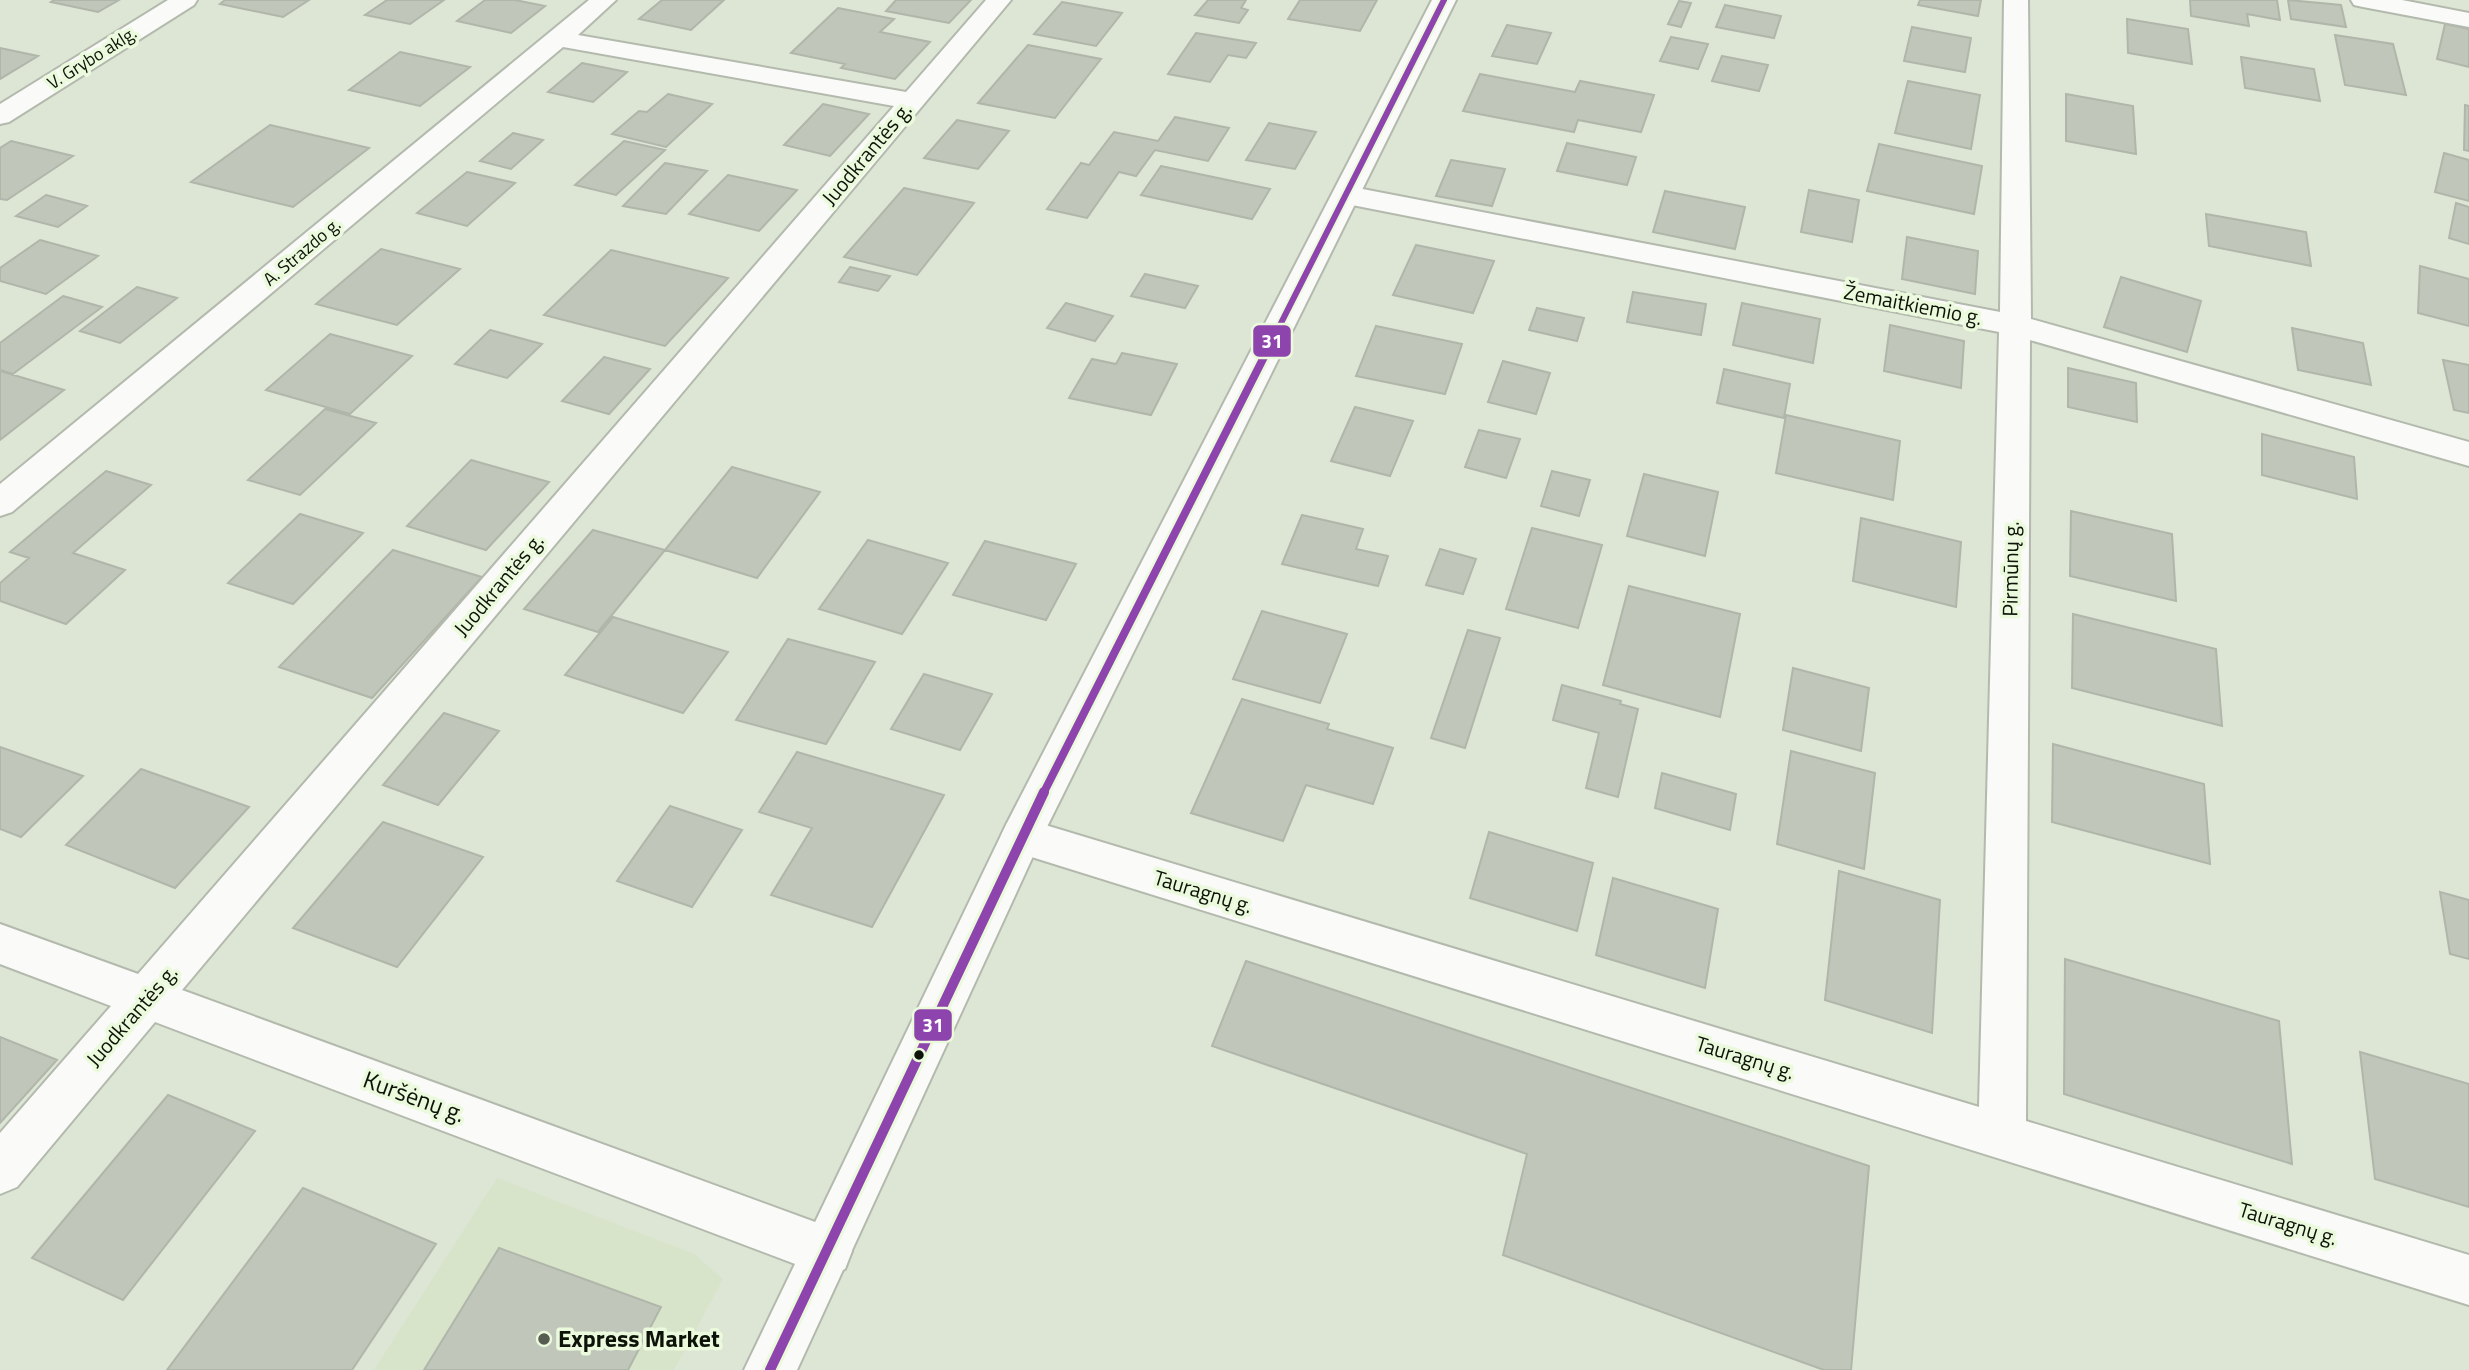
<svg xmlns="http://www.w3.org/2000/svg" width="2469" height="1370" font-family="'Titillium Web',sans-serif">
	<rect width="100%" height="100%" fill="#dde5d5"/>
	<path fill="#d8e4ca" d="M 497,1178 L 694,1254 L 723,1279 L 674,1370 L 374,1370 Z"/>
	<path fill="#c0c6ba" stroke="#b0b6aa" stroke-width="2" d="M 54,0 L 119,0 L 98,12 L 51,2 Z
		M 225,0 L 309,0 L 283,17 L 220,4 Z
		M 387,0 L 444,0 L 410,24 L 365,15 Z
		M 485,0 L 515,0 L 545,6 L 511,33 L 457,21 Z
		M 662,0 L 724,0 L 691,30 L 639,19 Z
		M 896,0 L 971,0 L 949,23 L 886,11 Z
		M 1208,0 L 1246,0 L 1241,8 L 1248,10 L 1239,23 L 1195,15 Z
		M 1300,0 L 1377,0 L 1360,31 L 1288,19 Z
		M 1920,0 L 1981,0 L 1978,16 L 1918,5 Z
		M 2190,0 L 2277,0 L 2280,20 L 2247,14 L 2249,26 L 2191,16 Z
		M 2288,0 L 2341,5 L 2346,27 L 2291,19 Z
		M 1679,1 L 1691,3 L 1681,27 L 1668,24 Z
		M 1062,2 L 1122,13 L 1096,46 L 1034,34 Z
		M 1725,5 L 1781,16 L 1774,38 L 1716,27 Z
		M 838,8 L 894,19 L 880,32 L 930,42 L 895,79 L 841,68 L 845,64 L 791,53 Z
		M 2127,19 L 2188,29 L 2192,64 L 2128,53 Z
		M 2445,24 L 2469,29 L 2469,67 L 2437,59 Z
		M 1507,25 L 1551,33 L 1537,64 L 1492,56 Z
		M 1912,27 L 1971,38 L 1965,72 L 1904,61 Z
		M 1196,33 L 1256,43 L 1246,58 L 1228,55 L 1210,82 L 1168,74 Z
		M 2335,35 L 2393,44 L 2406,95 L 2345,85 Z
		M 1671,37 L 1708,44 L 1698,69 L 1660,61 Z
		M 1028,45 L 1101,59 L 1055,118 L 978,103 Z
		M 0,48 L 38,56 L 0,79 Z
		M 400,52 L 470,67 L 420,106 L 349,90 Z
		M 1722,56 L 1768,65 L 1759,91 L 1712,81 Z
		M 2241,57 L 2314,69 L 2320,101 L 2245,88 Z
		M 582,63 L 627,72 L 593,102 L 548,92 Z
		M 1480,74 L 1575,92 L 1580,81 L 1654,95 L 1641,132 L 1578,120 L 1574,132 L 1463,111 Z
		M 1908,81 L 1980,95 L 1971,149 L 1895,133 Z
		M 668,94 L 712,104 L 666,147 L 612,134 L 639,111 L 647,112 Z
		M 2066,94 L 2133,106 L 2136,154 L 2066,141 Z
		M 823,104 L 869,114 L 830,156 L 784,145 Z
		M 2465,105 L 2469,106 L 2469,151 L 2464,150 Z
		M 1175,117 L 1229,128 L 1208,161 L 1155,150 L 1136,176 L 1119,172 L 1087,218 L 1047,209 L 1081,163 L 1089,165 L 1114,132 L 1158,141 Z
		M 957,120 L 1009,131 L 978,169 L 924,158 Z
		M 1269,123 L 1316,132 L 1295,169 L 1246,160 Z
		M 270,125 L 369,148 L 293,207 L 191,182 Z
		M 513,133 L 543,140 L 511,169 L 480,161 Z
		M 11,141 L 73,156 L 7,200 L 0,199 L 0,148 Z
		M 624,141 L 665,150 L 616,195 L 575,185 Z
		M 1567,143 L 1636,157 L 1627,185 L 1557,171 Z
		M 1879,144 L 1982,166 L 1974,214 L 1867,191 Z
		M 2444,153 L 2469,160 L 2469,201 L 2435,192 Z
		M 1451,160 L 1505,169 L 1492,206 L 1436,196 Z
		M 665,163 L 707,171 L 666,214 L 623,206 Z
		M 1161,166 L 1270,189 L 1252,219 L 1141,195 Z
		M 467,172 L 515,183 L 467,226 L 417,213 Z
		M 728,175 L 797,190 L 759,231 L 689,214 Z
		M 904,188 L 974,203 L 917,275 L 844,257 Z
		M 1809,190 L 1859,200 L 1852,242 L 1801,232 Z
		M 1665,191 L 1745,207 L 1735,249 L 1653,232 Z
		M 46,195 L 87,206 L 58,227 L 16,216 Z
		M 2456,203 L 2469,207 L 2469,244 L 2449,238 Z
		M 2206,214 L 2306,232 L 2311,266 L 2209,246 Z
		M 1907,237 L 1978,251 L 1975,294 L 1902,279 Z
		M 40,240 L 98,256 L 46,294 L 0,281 L 0,268 Z
		M 1416,245 L 1494,261 L 1473,313 L 1393,295 Z
		M 381,249 L 460,269 L 397,325 L 316,304 Z
		M 611,250 L 728,278 L 665,346 L 544,315 Z
		M 2420,266 L 2469,279 L 2469,326 L 2418,313 Z
		M 850,267 L 890,276 L 878,291 L 839,282 Z
		M 1145,274 L 1198,286 L 1185,308 L 1131,296 Z
		M 2121,277 L 2201,301 L 2187,352 L 2104,327 Z
		M 137,287 L 177,298 L 120,343 L 80,331 Z
		M 1633,292 L 1706,304 L 1701,335 L 1627,322 Z
		M 63,296 L 102,307 L 13,374 L 0,370 L 0,343 Z
		M 1066,303 L 1113,316 L 1095,341 L 1047,328 Z
		M 1742,303 L 1820,319 L 1813,363 L 1733,345 Z
		M 1537,308 L 1584,318 L 1577,341 L 1529,330 Z
		M 1890,325 L 1964,341 L 1961,388 L 1884,371 Z
		M 1376,326 L 1462,344 L 1445,394 L 1356,376 Z
		M 2292,328 L 2363,343 L 2371,385 L 2298,370 Z
		M 490,330 L 542,344 L 507,378 L 455,364 Z
		M 330,334 L 412,356 L 350,414 L 266,390 Z
		M 1122,353 L 1177,364 L 1151,415 L 1069,398 L 1092,359 L 1116,364 Z
		M 604,357 L 650,369 L 609,414 L 562,401 Z
		M 2443,360 L 2469,365 L 2469,413 L 2454,410 Z
		M 1503,361 L 1550,373 L 1536,414 L 1488,402 Z
		M 2068,368 L 2136,383 L 2137,422 L 2068,407 Z
		M 1724,369 L 1790,384 L 1784,418 L 1717,403 Z
		M 0,371 L 64,390 L 0,440 Z
		M 1355,407 L 1413,421 L 1390,476 L 1331,461 Z
		M 325,409 L 376,423 L 300,495 L 248,480 Z
		M 1786,415 L 1900,441 L 1893,500 L 1776,473 Z
		M 1479,430 L 1520,439 L 1506,478 L 1465,467 Z
		M 2262,434 L 2354,457 L 2357,499 L 2262,475 Z
		M 471,460 L 549,482 L 486,550 L 407,526 Z
		M 732,467 L 820,492 L 757,578 L 665,550 Z
		M 106,471 L 151,485 L 73,553 L 125,570 L 66,624 L 0,601 L 0,583 L 29,558 L 10,552 Z
		M 1552,471 L 1590,480 L 1579,516 L 1541,506 Z
		M 1644,474 L 1718,492 L 1705,556 L 1627,536 Z
		M 2071,511 L 2172,534 L 2176,601 L 2070,576 Z
		M 300,514 L 363,533 L 293,604 L 228,583 Z
		M 1302,515 L 1363,529 L 1356,549 L 1388,556 L 1378,586 L 1282,564 Z
		M 1861,518 L 1961,542 L 1956,607 L 1853,581 Z
		M 1532,528 L 1602,545 L 1578,628 L 1506,609 Z
		M 593,530 L 665,550 L 598,632 L 524,609 Z
		M 868,540 L 948,563 L 902,634 L 819,609 Z
		M 985,541 L 1076,564 L 1046,620 L 953,595 Z
		M 1440,549 L 1476,559 L 1463,594 L 1426,585 Z
		M 393,550 L 482,577 L 372,698 L 279,667 Z
		M 1629,586 L 1740,614 L 1720,717 L 1603,685 Z
		M 1262,611 L 1347,634 L 1320,703 L 1233,679 Z
		M 2073,614 L 2216,649 L 2222,726 L 2072,688 Z
		M 613,617 L 728,652 L 683,713 L 565,675 Z
		M 1468,630 L 1500,638 L 1465,748 L 1431,738 Z
		M 788,639 L 875,662 L 826,744 L 736,720 Z
		M 1793,668 L 1869,688 L 1861,751 L 1783,730 Z
		M 924,674 L 992,694 L 960,750 L 891,729 Z
		M 1562,685 L 1621,701 L 1620,704 L 1638,709 L 1618,797 L 1586,788 L 1599,733 L 1553,720 Z
		M 1242,699 L 1329,724 L 1327,729 L 1393,748 L 1373,804 L 1306,785 L 1283,841 L 1191,813 Z
		M 444,713 L 499,731 L 438,805 L 383,785 Z
		M 2053,744 L 2204,784 L 2210,864 L 2052,822 Z
		M 0,747 L 83,776 L 21,837 L 0,829 Z
		M 1791,751 L 1875,773 L 1864,869 L 1777,844 Z
		M 797,752 L 944,795 L 872,927 L 771,895 L 812,828 L 759,812 Z
		M 141,769 L 249,807 L 175,888 L 66,845 Z
		M 1662,773 L 1736,794 L 1730,830 L 1655,808 Z
		M 670,806 L 742,830 L 692,907 L 617,881 Z
		M 383,822 L 483,857 L 397,967 L 293,928 Z
		M 1489,832 L 1593,863 L 1577,931 L 1470,898 Z
		M 1839,871 L 1940,900 L 1932,1033 L 1825,1000 Z
		M 1613,878 L 1718,909 L 1705,988 L 1596,955 Z
		M 2440,892 L 2469,900 L 2469,959 L 2450,954 Z
		M 2065,959 L 2279,1021 L 2292,1164 L 2064,1094 Z
		M 1246,961 L 1869,1166 L 1851,1370 L 1824,1370 L 1503,1255 L 1527,1154 L 1212,1046 Z
		M 0,1037 L 57,1060 L 0,1123 Z
		M 2360,1052 L 2469,1084 L 2469,1207 L 2375,1179 Z
		M 168,1095 L 255,1131 L 123,1300 L 32,1258 Z
		M 303,1188 L 436,1244 L 352,1370 L 167,1370 Z
		M 499,1248 L 661,1307 L 628,1370 L 424,1370 Z"/>
	<g fill="none" stroke-linecap="round" stroke-linejoin="round">
		<defs>
			<path id="minor" d="M 168,0 L 197,0 L 194,5 L 9,122 L 0,124 L 0,104 Z
				M 589,0 L 616,0 L 578,35 L 906,92 L 986,0 L 1011,0 L 182,990 L 845,1233 L 852,1251 L 845,1269 L 827,1276 L 155,1022 L 17,1187 L 0,1194 L 0,1133 L 111,1006 L 0,964 L 0,924 L 138,974 L 894,106 L 563,47 L 12,512 L 0,516 L 0,484 Z
				M 2004,0 L 2028,0 L 2031,319 L 2469,442 L 2469,466 L 2030,340 L 2026,1121 L 2469,1255 L 2469,1305 L 1022,854 L 1007,849 L 1001,836 L 1007,823 L 1022,818 L 1979,1107 L 1999,332 L 1347,204 L 1337,201 L 1333,195 L 1337,189 L 1347,186 L 2000,312 Z
				M 2351,0 L 2402,0 L 2469,13 L 2469,27 L 2363,7 L 2354,5 Z"/>
			<path id="major" d="M 1432,0 L 1456,0 L 1040,841 L 797,1370 L 744,1370 L 1007,823 Z"/>
		</defs>
		<use href="#minor" stroke="#b3baad" stroke-width="4"/>
		<use href="#major" stroke="#b3baad" stroke-width="4"/>
		<use href="#minor" fill="#fafbf9" fill-rule="evenodd"/>
		<use href="#major" fill="#fafbf9" fill-rule="evenodd"/>
		<defs>
			<path id="bus-1-far2" d="M 1269,347 L 1444,0"/>
			<path id="bus-1-far1" d="M 1043,794 L 1270,345"/>
			<path id="bus-1" d="M 770,1370 L 1044,792"/>
		</defs>
		<use href="#bus-1-far2" stroke="#ebf9dc" stroke-width="10"/>
		<use href="#bus-1-far1" stroke="#ebf9dc" stroke-width="13"/>
		<use href="#bus-1" stroke="#ebf9dc" stroke-width="16"/>
		<use href="#bus-1-far2" stroke="#8e44ad" stroke-width="6"/>
		<use href="#bus-1-far1" stroke="#8e44ad" stroke-width="8"/>
		<use href="#bus-1" stroke="#8e44ad" stroke-width="10"/>
	</g>
	<circle fill="#0e1309" stroke="#ebf9dc" stroke-width="2.5" cx="919" cy="1055" r="6"/>
	<circle fill="#565c50" stroke="#ebf9dc" stroke-width="2.5" cx="544" cy="1339" r="7"/>
	<g text-anchor="middle" stroke-width="7" stroke-linejoin="round" paint-order="stroke">
		<g font-size="18" fill="#0e1309" stroke="#ebf9dc">
			<text transform="translate(92 58) rotate(-32)" y="6">V. Grybo aklg.</text>
			<text transform="translate(302 252) rotate(-40)" y="6">A. Strazdo g.</text>
		</g>
		<g font-size="21" fill="#0e1309" stroke="#ebf9dc">
			<text transform="translate(867 154) rotate(-50)" y="7">Juodkrantės g.</text>
			<text transform="translate(1913 305) rotate(11)" y="7">Žemaitkiemio g.</text>
			<text transform="translate(2011 569) rotate(-89)" y="7">Pirmūnų g.</text>
			<text transform="translate(499 585) rotate(-50)" y="7">Juodkrantės g.</text>
			<text transform="translate(1203 892) rotate(17)" y="7">Tauragnų g.</text>
			<text transform="translate(132 1016) rotate(-49)" y="7">Juodkrantės g.</text>
			<text transform="translate(1745 1058) rotate(17)" y="7">Tauragnų g.</text>
			<text transform="translate(2288 1224) rotate(17)" y="7">Tauragnų g.</text>
		</g>
		<g font-size="24" fill="#0e1309" stroke="#ebf9dc">
			<text transform="translate(414 1097) rotate(20)" y="8">Kuršėnų g.</text>
		</g>
		<g font-size="24" font-weight="bold" fill="#0e1309" stroke="#ebf9dc" text-anchor="start">
			<text x="558" y="1347">Express Market</text>
		</g>
	</g>
	<g stroke="#ebf9dc" stroke-width="2.5">
		<rect x="1252" y="324" width="40" height="34" rx="7" fill="#8e44ad"/>
		<rect x="913" y="1008" width="40" height="34" rx="7" fill="#8e44ad"/>
	</g>
	<g font-size="19" text-anchor="middle" font-weight="bold" fill="#fff">
		<text x="1272" y="348">31</text>
		<text x="933" y="1032">31</text>
	</g>
</svg>
